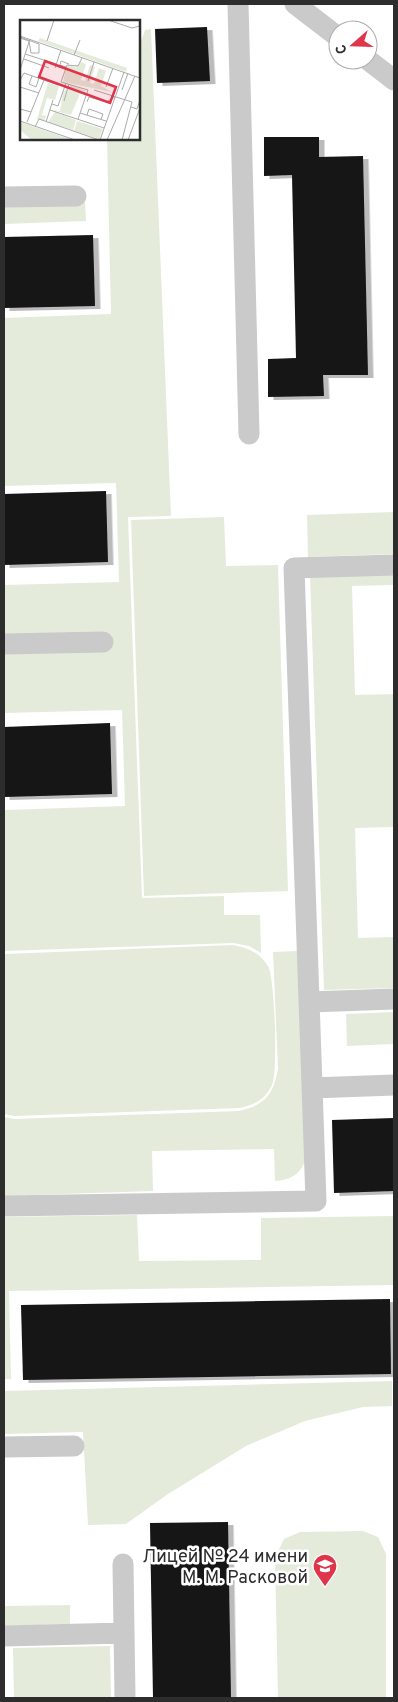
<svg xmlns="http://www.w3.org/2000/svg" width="398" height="1702" font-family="Overpass,sans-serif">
	<defs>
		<filter id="shadow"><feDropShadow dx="5.5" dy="3" stdDeviation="0" flood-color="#0004"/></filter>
	</defs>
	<rect width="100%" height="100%" fill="#fff"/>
	<path fill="#e4ebdb" d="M 151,29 L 171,516 L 128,517 L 142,898 L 224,896 L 224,915 L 260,915 L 261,953 L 249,946 L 233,943 L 4,951 L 4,810 L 125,806 L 122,710 L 4,713 L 4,585 L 119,582 L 116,483 L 4,486 L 4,318 L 111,314 L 107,140 L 139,139 L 139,47 L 145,30 Z
		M 85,202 L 86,221 L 4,224 L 4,204 Z
		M 394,512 L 394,554 L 308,557 L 307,515 Z
		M 224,517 L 226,566 L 278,565 L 288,891 L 144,896 L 131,520 Z
		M 394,573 L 394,585 L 352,586 L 355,695 L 394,694 L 394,827 L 355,828 L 358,938 L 394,937 L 394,988 L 324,990 L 310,576 Z
		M 233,945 C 248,948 259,952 268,966 C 275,977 278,1073 272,1085 C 265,1100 254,1105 239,1108 L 14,1116 L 4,1114 L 4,954 Z
		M 298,951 L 306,1157 C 302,1174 291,1180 275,1181 L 274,1149 L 152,1151 L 153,1191 L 4,1196 L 4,1117 L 14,1119 L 239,1111 C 265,1105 273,1095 278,1069 L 273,952 Z
		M 394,1012 L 394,1044 L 347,1046 L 346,1014 Z
		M 137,1215 L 139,1261 L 261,1260 L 261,1218 L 394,1216 L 394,1285 L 9,1291 L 11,1379 L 4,1379 L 4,1217 Z
		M 392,1381 L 392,1406 L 363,1407 L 305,1421 L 246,1446 L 168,1494 L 126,1524 L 88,1525 L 83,1432 L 4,1434 L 4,1391 Z
		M 363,1531 L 378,1537 L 386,1554 L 386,1698 L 278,1698 L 275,1558 L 284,1539 L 300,1532 Z
		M 70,1605 L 70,1624 L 5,1626 L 5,1606 Z
		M 110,1646 L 111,1698 L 14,1698 L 13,1648 Z"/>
	<path fill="#141414" filter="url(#shadow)" d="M 207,27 L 210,81 L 157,83 L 155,29 Z
		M 264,137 L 319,137 L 319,157 L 363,156 L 368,375 L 323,375 L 324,396 L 268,397 L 268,359 L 296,358 L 292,175 L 264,176 Z
		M 93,235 L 95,306 L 4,308 L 4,237 Z
		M 106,491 L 108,562 L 4,565 L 4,494 Z
		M 110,723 L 112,794 L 4,797 L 4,727 Z
		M 394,1118 L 394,1191 L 334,1193 L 332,1120 Z
		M 390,1299 L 391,1374 L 23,1380 L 21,1305 Z
		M 228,1522 L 231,1698 L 153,1698 L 150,1523 Z"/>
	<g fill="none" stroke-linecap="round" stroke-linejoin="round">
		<path stroke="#cacaca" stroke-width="21" d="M 238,4 L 249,434
			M 295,4 L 338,37
			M 368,60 L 394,80
			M 4,197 L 76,196
			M 4,644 L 103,642
			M 309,1002 L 394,999
			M 312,1088 L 394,1085
			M 4,1206 L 316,1201 L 294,568 L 394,565
			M 4,1447 L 74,1446
			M 123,1564 L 125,1698
			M 4,1636 L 124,1633"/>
	</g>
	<defs>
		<symbol id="school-pin" viewBox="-11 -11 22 30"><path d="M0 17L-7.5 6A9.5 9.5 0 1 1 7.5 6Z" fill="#e0344a" stroke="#fff"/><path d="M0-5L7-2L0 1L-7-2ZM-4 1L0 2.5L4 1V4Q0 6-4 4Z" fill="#fff"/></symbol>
	</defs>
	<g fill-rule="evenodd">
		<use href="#school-pin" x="311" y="1552" width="28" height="38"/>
	</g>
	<g text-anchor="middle" stroke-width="5" stroke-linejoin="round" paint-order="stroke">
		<g font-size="18" fill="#2d2d2d" stroke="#fff" text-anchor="end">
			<text x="308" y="1562">Лицей № 24 имени<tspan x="308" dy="21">М. М. Расковой</tspan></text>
		</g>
	</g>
	<g transform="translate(20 20)">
		<rect width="120" height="120" fill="#fff"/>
		<path d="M 20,18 L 107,48 L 106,52 L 18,21 ZM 61,42 L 66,44 L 61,60 L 65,61 L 70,45 L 75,47 L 70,63 L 74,64 L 79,48 L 86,51 L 81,66 L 92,72 L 43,62 L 47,45 L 56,47 ZM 28,63 L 39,66 L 35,80 L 27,78 L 22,95 L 26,96 L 29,89 L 24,101 L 17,99 ZM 50,65 L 67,71 L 61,71 L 51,95 L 32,90 L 40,91 L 43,73 L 48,66 L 43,83 ZM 35,92 L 56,100 L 53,110 L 28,102 ZM 57,101 L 83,109 L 79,119 L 54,111 ZM 0,102 L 52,120 L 12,120 L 0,110 Z" fill="#e4ebdb"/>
		<path fill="none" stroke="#ababab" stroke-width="1" d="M 88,0 L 112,8 L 120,6M 0,16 L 120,58M 0,17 L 19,24 L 19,33 L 11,33 L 9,21 L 0,18M 27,21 L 34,0M 5,34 L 36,44M 54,35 L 60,20M 4,39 L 29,48M 46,47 L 40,45 L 41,41 L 49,44M 35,48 L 41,30M 0,50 L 10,19M 12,56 L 9,64 L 16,67 L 19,58M 0,60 L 4,53 L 38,65M 68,61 L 74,42M 0,67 L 19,73M 86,67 L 93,48M 74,70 L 112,82 L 102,120M 102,70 L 108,53M 44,81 L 49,64M 67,82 L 69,77 L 86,82 L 95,77M 32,84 L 38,86 L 46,63M 111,87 L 117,89 L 120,80M 0,89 L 11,92 L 7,102M 30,90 L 84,108M 11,92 L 24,60M 60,93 L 86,101M 67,95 L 69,89 L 83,94 L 81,99M 58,99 L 68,70 L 41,62 L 47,45 L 58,46 L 62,38M 0,101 L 55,120M 26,102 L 33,80M 15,107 L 19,99 L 79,120M 80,120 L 104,52M 87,120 L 115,56M 108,120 L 120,88"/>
		<path fill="#e0344a" fill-opacity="0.15" stroke="#e0344a" stroke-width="2.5" d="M 25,41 L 96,67 L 90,83 L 19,57 Z"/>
		<rect width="120" height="120" fill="none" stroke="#2d2d2d" stroke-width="2.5"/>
	</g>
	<rect width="398" height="1702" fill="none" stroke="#2d2d2d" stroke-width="10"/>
	<g transform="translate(353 45) rotate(250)"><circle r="24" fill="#ffffff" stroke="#ababab"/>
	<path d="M0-4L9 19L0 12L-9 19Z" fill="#e0344a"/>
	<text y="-8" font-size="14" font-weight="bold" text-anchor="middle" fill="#2d2d2d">С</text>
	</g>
</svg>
